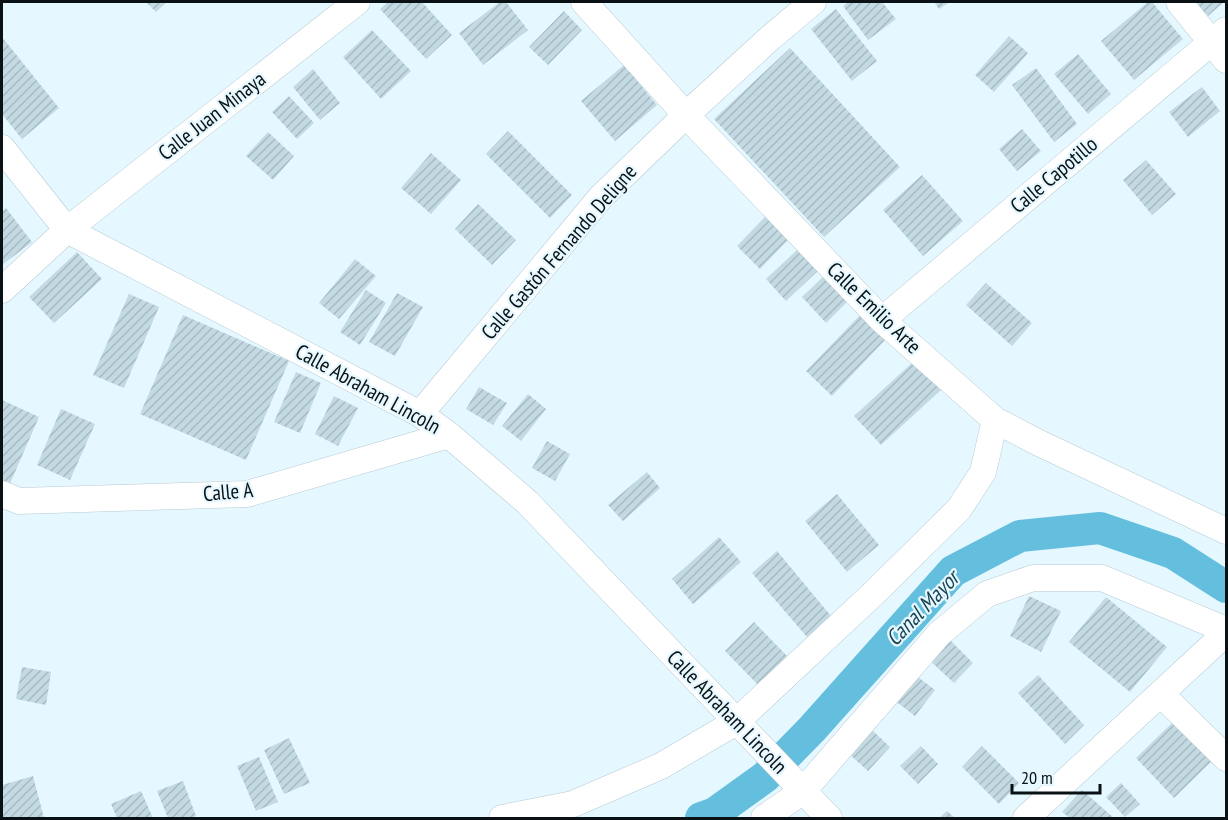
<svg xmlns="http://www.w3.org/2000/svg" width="1228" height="820" font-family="'PT Sans Narrow',sans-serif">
	<defs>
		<pattern id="building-hatch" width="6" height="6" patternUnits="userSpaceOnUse" patternTransform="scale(1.5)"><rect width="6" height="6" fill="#c4dae3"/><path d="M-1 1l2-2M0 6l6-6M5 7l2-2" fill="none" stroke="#a7bac2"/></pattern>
	</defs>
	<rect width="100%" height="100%" fill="#e6f8ff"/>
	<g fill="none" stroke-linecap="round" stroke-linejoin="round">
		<path stroke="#64bede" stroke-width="32" d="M 701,818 L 715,813 L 765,777 L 812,729 L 953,571 L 1020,536 L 1100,528 L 1173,553 L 1226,587"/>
	</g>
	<path fill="url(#building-hatch)" d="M 146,2 L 167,2 L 156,12 Z
		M 388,2 L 422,2 L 452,35 L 426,59 L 380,9 Z
		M 500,2 L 506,2 L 528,30 L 483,65 L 459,33 Z
		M 848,2 L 882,2 L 896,19 L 868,40 L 843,6 Z
		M 934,2 L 950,2 L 939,9 Z
		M 1148,2 L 1152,2 L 1183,39 L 1134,80 L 1101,41 Z
		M 1195,2 L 1224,2 L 1208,16 Z
		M 836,9 L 877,61 L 852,81 L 811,29 Z
		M 564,11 L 582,30 L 548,65 L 529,47 Z
		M 372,30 L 411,71 L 381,99 L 343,57 Z
		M 1009,36 L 1028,53 L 994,92 L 975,75 Z
		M 2,37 L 59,108 L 22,139 L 2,114 Z
		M 790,48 L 900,167 L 824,237 L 714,119 Z
		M 1078,54 L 1111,94 L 1088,114 L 1054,74 Z
		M 624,65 L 657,105 L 615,141 L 581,101 Z
		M 1036,68 L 1077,124 L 1054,142 L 1012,85 Z
		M 313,69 L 340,103 L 320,120 L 293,87 Z
		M 1202,87 L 1220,111 L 1188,137 L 1169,112 Z
		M 289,96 L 314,123 L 297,139 L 272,112 Z
		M 1022,129 L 1041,151 L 1017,171 L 999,149 Z
		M 508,131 L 572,195 L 550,218 L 486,154 Z
		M 268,132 L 294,156 L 273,180 L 246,156 Z
		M 431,153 L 461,180 L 431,214 L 401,188 Z
		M 1146,160 L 1176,194 L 1152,215 L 1123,180 Z
		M 922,175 L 963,221 L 923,256 L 883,210 Z
		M 478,204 L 516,240 L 492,265 L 455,229 Z
		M 6,208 L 32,242 L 2,265 L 2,212 Z
		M 765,217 L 788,240 L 760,269 L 737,246 Z
		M 799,248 L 819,270 L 786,301 L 766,279 Z
		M 77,252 L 102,279 L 54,323 L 29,297 Z
		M 355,259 L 376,276 L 339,319 L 319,303 Z
		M 826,274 L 850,299 L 826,323 L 802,297 Z
		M 986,283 L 1032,323 L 1012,346 L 966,305 Z
		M 366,290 L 386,303 L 360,345 L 340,332 Z
		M 397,293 L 423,307 L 395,356 L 369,342 Z
		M 129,294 L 159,307 L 124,388 L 93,375 Z
		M 183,315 L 289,361 L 246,460 L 140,414 Z
		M 860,315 L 885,340 L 832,396 L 806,371 Z
		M 914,361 L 941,390 L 881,445 L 854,416 Z
		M 296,372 L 321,383 L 300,433 L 274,422 Z
		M 479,387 L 507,403 L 493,425 L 466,409 Z
		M 528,394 L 546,409 L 521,441 L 502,426 Z
		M 334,396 L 358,408 L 338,446 L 315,434 Z
		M 2,400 L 39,417 L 8,488 L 2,485 Z
		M 61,409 L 95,424 L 70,480 L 37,465 Z
		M 547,441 L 570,454 L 555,481 L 532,468 Z
		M 647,472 L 660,488 L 623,521 L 608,505 Z
		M 837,494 L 879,545 L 847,572 L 805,521 Z
		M 719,537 L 741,562 L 693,604 L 672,579 Z
		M 777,551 L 831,616 L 807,637 L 752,573 Z
		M 1029,596 L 1061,611 L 1041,652 L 1010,636 Z
		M 1106,597 L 1167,647 L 1130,692 L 1069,642 Z
		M 754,622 L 788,657 L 759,686 L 725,651 Z
		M 949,639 L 973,663 L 954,683 L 928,659 Z
		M 22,667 L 51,672 L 46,705 L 16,699 Z
		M 910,671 L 935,690 L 915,716 L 890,697 Z
		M 1038,675 L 1084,725 L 1065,744 L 1018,693 Z
		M 1173,722 L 1212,761 L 1174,798 L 1136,758 Z
		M 871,729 L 890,747 L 868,771 L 848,753 Z
		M 289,738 L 310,783 L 284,794 L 264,750 Z
		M 921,746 L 938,764 L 918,784 L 900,766 Z
		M 982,746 L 1019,783 L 999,804 L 962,767 Z
		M 259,757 L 278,802 L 256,811 L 237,766 Z
		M 33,776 L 44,818 L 2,818 L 2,785 Z
		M 183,781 L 196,816 L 191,818 L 168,818 L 157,791 Z
		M 1121,783 L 1140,804 L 1125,817 L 1106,797 Z
		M 1082,790 L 1114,818 L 1070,818 L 1062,812 Z
		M 141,791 L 153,818 L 117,818 L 111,804 Z
		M 947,811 L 955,818 L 939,818 Z"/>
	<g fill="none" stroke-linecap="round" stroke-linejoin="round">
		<defs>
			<path id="street" d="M 584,2 L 686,115 L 882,320 L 995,420 L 1039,443 L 1226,531
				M 1179,2 L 1226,60
				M 2,148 L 67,230 L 420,414 L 449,435 L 527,502 L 829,818
				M 2,290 L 67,230 L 357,2
				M 882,320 L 1226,30
				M 420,414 L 601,197 L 686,115 L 770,38 L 813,2
				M 2,494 L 19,501 L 247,494 L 449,435
				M 1161,694 L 1226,758
				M 502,818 L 573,804 L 661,766 L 736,722 L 875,592 L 959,509 L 983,472 L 995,420
				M 764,818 L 803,791 L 939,634 L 987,594 L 1033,578 L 1102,578 L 1226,630
				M 1026,818 L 1226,633"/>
		</defs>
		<use href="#street" stroke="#b5cad3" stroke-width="27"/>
		<use href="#street" stroke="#fff" stroke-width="26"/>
	</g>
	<g text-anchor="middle" stroke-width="4.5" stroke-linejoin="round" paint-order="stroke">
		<g font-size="21" fill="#091114" stroke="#e6f8ff">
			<text transform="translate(212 116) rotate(-38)" y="7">Calle Juan Minaya</text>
			<text transform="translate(1054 175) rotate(-40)" y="7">Calle Capotillo</text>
			<text transform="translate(559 252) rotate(-49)" y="7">Calle Gastón Fernando Deligne</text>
			<text transform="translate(874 308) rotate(44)" y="7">Calle Emilio Arte</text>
			<text transform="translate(368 389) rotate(29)" y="7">Calle Abraham Lincoln</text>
			<text transform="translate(228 492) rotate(-5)" y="7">Calle A</text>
			<text transform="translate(727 712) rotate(46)" y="7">Calle Abraham Lincoln</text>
		</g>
		<g font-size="22" font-style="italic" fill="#1b4452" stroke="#e6f8ff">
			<text transform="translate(922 608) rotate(-46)" y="8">Canal Mayor</text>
		</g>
	</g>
	<rect width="1228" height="820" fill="none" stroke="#091114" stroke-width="6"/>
	<path d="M1012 784v9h88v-9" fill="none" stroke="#091114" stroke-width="3"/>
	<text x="1021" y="784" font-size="18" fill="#091114" stroke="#e6f8ff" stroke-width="4.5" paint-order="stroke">20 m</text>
</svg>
